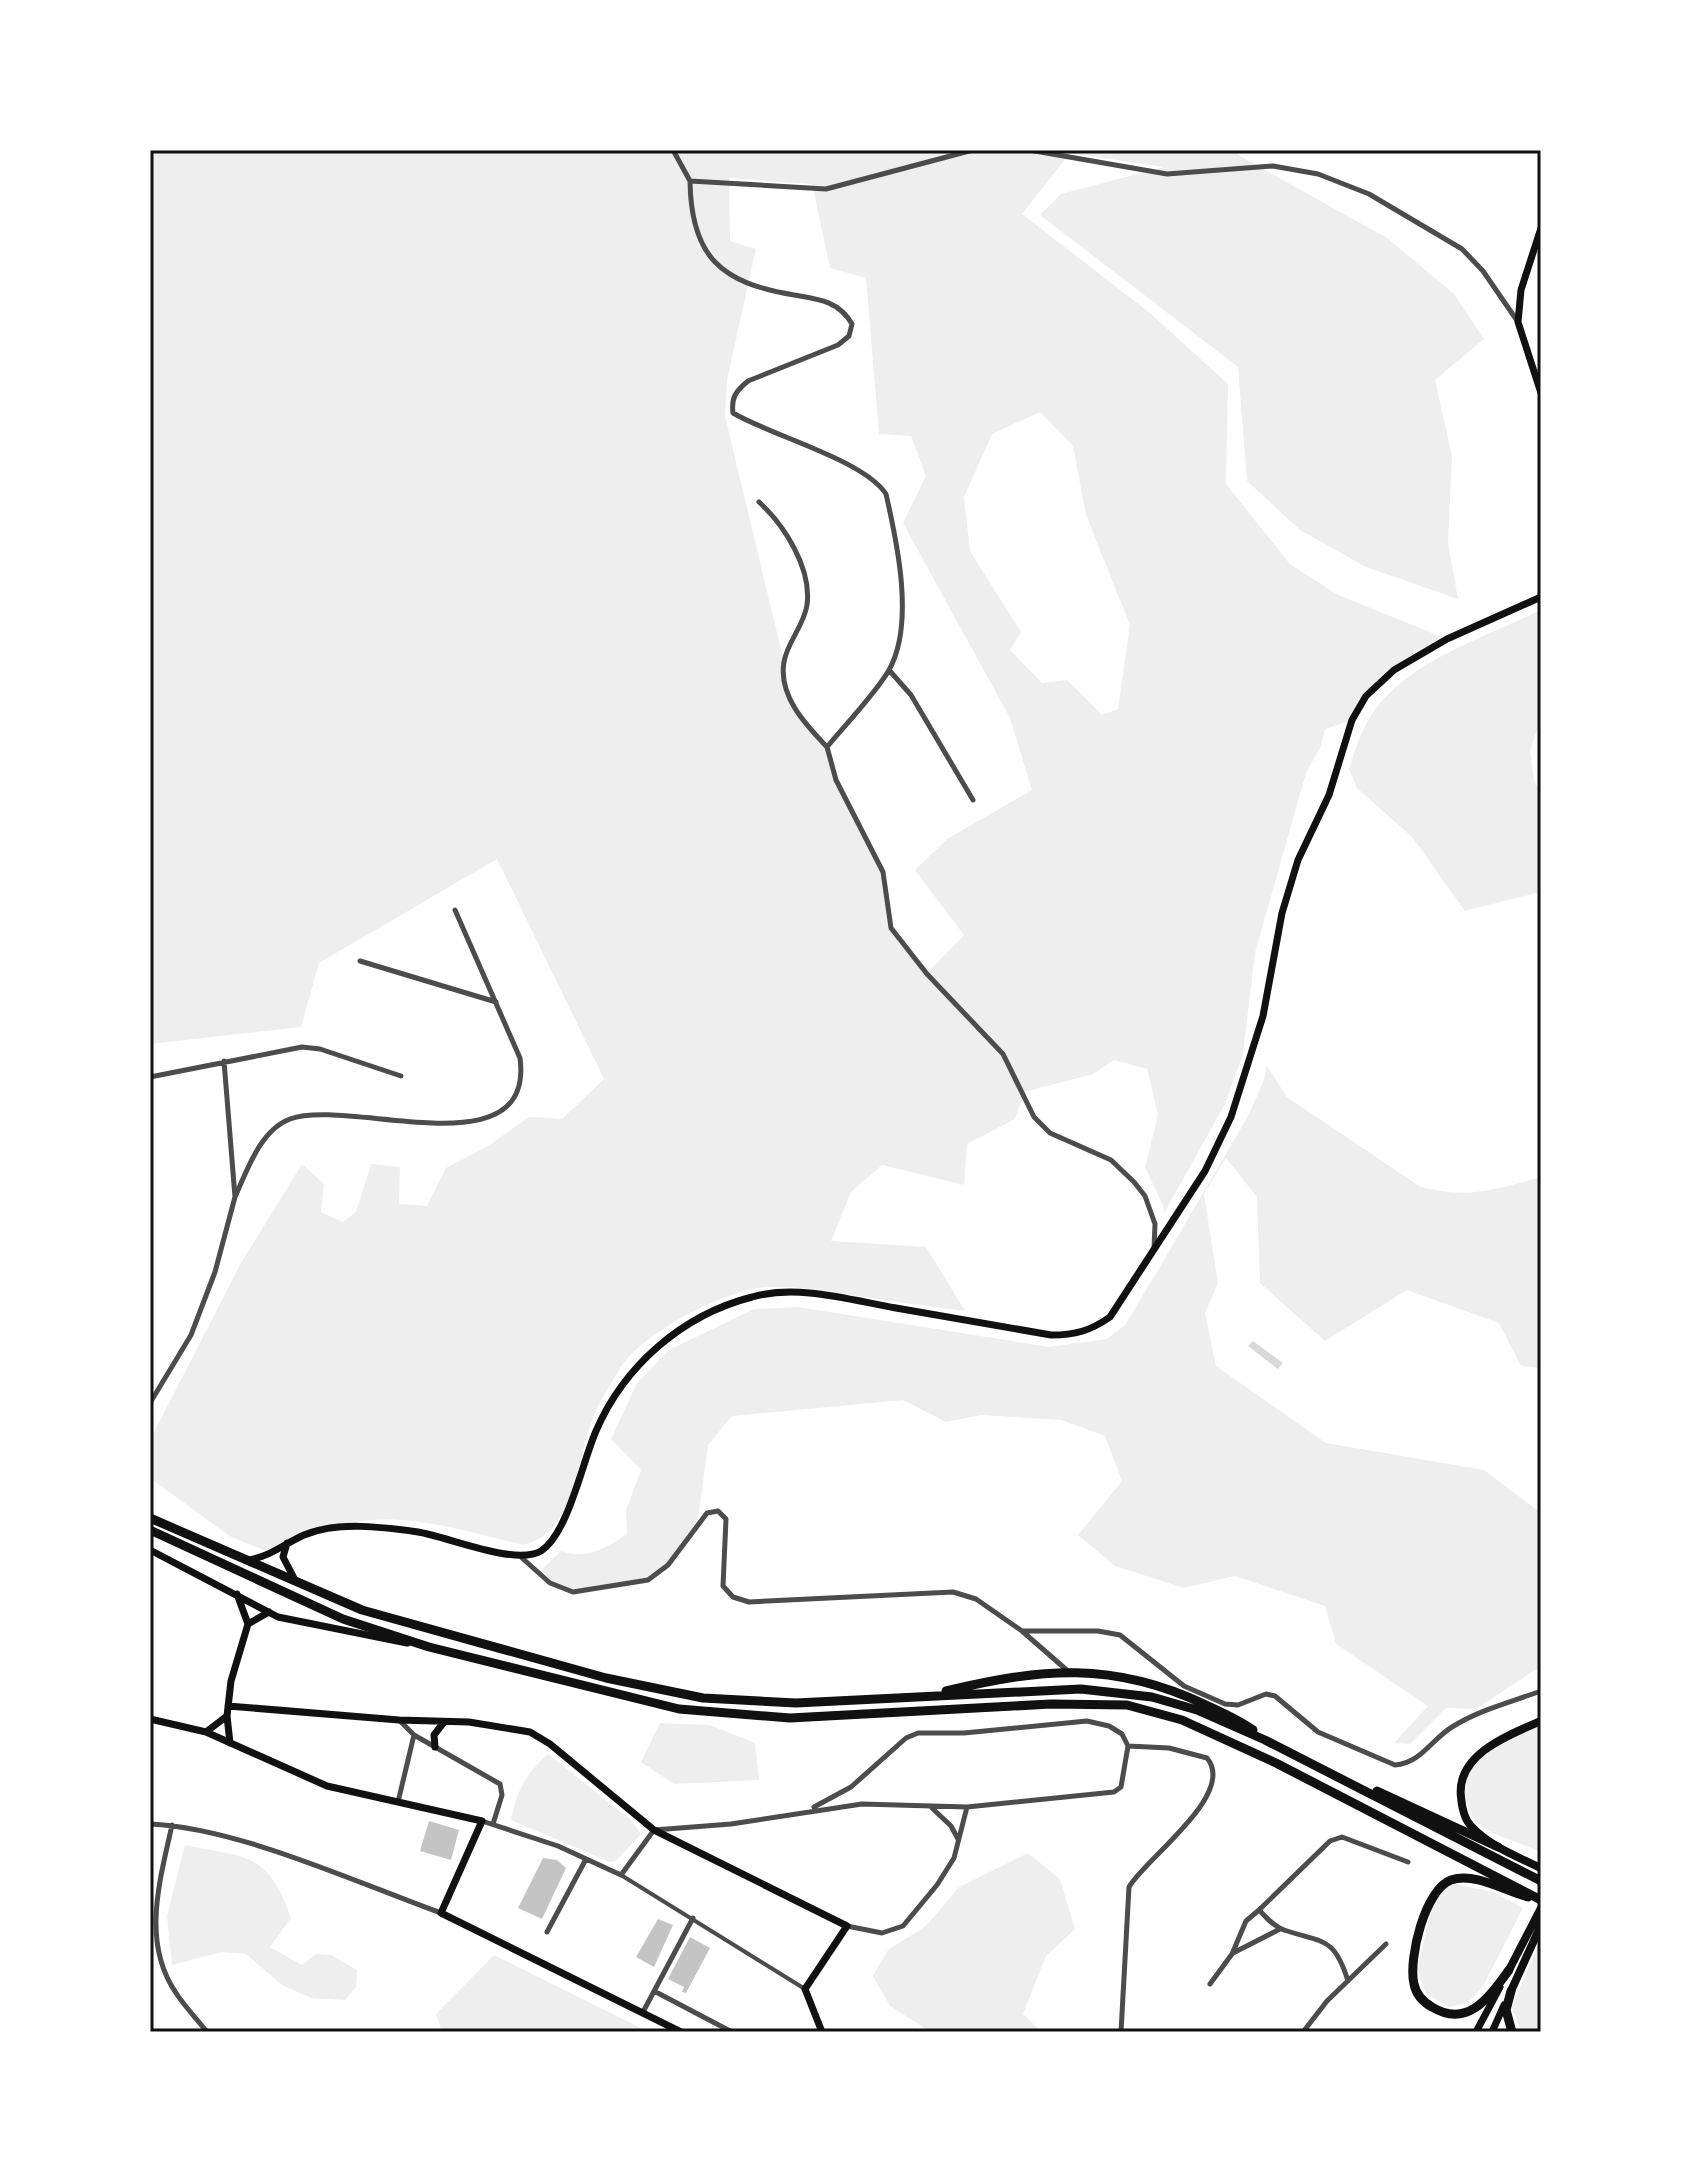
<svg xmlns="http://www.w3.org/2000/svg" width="1691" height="2182" font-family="'Alegreya Sans',sans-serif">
	<rect width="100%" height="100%" fill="#fff"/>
	<path fill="#eee" fill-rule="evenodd" d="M 150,150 L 1235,150 L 1240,156 L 1387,238 L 1454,294 L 1484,339 L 1435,380 L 1452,456 L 1448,543 L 1458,599 L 1366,567 L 1300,530 L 1247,481 L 1238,367 L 1040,215 L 1061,194 L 1164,167 L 1070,153 L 1022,214 L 1150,313 L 1228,384 L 1226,484 L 1290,564 L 1336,594 L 1447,639 C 1408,662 1375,681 1352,720 L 1325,729 L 1321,746 L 1306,773 L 1255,953 L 1243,1054 L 1225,1104 L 1163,1215 L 1164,1208 L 1145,1167 L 1158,1115 L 1147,1069 L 1114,1060 L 1093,1074 L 1024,1092 L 1015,1119 L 967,1144 L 964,1185 L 882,1165 L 851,1192 L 831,1241 L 926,1247 L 965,1311 C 925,1306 884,1300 844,1294 C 815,1290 782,1283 753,1289 C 713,1297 641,1334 619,1370 C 610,1385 599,1402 593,1418 C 575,1461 577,1532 523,1545 C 413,1518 375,1502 266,1551 L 231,1537 L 150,1478 L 150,1440 L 241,1263 L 302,1164 L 324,1184 L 321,1212 L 343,1222 L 356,1212 L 371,1164 L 400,1167 L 399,1204 L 427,1206 L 446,1168 L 488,1146 L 529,1117 L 562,1119 L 604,1079 L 497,859 L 319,963 L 301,1027 L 150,1044 ZM 729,178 L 812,184 L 830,268 L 866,278 L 879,434 L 911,436 L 926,476 L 903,523 L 1010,718 L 1032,790 L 947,839 L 915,870 L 964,935 L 929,971 L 891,928 L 883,872 L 836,780 L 827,747 L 801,719 L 785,684 L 784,662 L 725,416 L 727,380 L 756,249 L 730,241 ZM 1040,412 L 1073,446 L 1086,515 L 1130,625 L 1118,709 L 1102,715 L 1067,680 L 1042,683 L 1010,650 L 1021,632 L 970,551 L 964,497 L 992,434 Z
		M 1541,610 L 1541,718 L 1530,750 L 1534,781 L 1541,792 L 1541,892 L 1465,911 L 1412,837 L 1357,788 L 1349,769 C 1356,747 1363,725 1377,707 C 1414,659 1488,636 1541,610 Z
		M 1267,1066 L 1287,1097 L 1419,1186 C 1463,1200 1498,1189 1541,1177 L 1541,1368 L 1521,1366 L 1499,1323 L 1407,1290 L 1325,1341 L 1260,1283 L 1257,1197 L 1226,1158 L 1204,1194 L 1218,1283 L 1205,1313 L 1216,1366 L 1326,1443 L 1484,1470 L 1541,1513 L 1541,1666 L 1476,1709 L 1446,1708 L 1410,1744 L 1394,1743 L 1428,1706 L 1336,1644 L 1325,1606 L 1235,1576 L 1184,1588 L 1115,1566 L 1078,1535 L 1122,1481 L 1105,1436 L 1061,1420 L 981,1415 L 946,1422 L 903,1400 L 732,1416 L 708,1445 L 698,1520 L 667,1563 L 647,1578 L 572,1590 L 550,1581 L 541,1570 L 561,1551 C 588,1560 604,1549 627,1534 L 626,1510 L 641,1470 L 611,1439 L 637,1383 L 669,1350 L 754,1309 L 798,1307 L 1049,1347 L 1107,1339 L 1125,1325 L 1167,1255 L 1248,1116 L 1263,1083 Z
		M 660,1723 L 710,1725 L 755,1743 L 759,1780 L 674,1784 L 641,1762 Z
		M 1541,1726 L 1541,1852 C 1522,1843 1495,1837 1479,1824 C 1462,1811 1461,1777 1476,1762 C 1487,1752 1527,1731 1541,1726 Z
		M 548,1754 L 630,1819 L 641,1834 L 616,1861 L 610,1862 L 511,1820 C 517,1790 525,1775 548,1754 Z
		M 185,1845 C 248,1858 268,1852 291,1918 L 270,1947 L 302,1965 L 316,1954 L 331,1955 L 357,1970 L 356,1987 L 345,2000 L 311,1998 L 282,1985 L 246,1954 L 222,1952 L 172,1965 L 167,1916 Z
		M 1028,1853 L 1060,1879 L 1075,1929 L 1046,1956 L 1023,2014 L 1042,2032 L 931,2032 L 890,2006 L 873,1976 L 888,1950 L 926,1926 L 959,1887 Z
		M 1455,1884 L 1493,1892 L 1523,1908 L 1483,1986 L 1468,2003 L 1449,2007 L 1426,1994 L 1417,1968 L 1434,1900 L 1442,1890 Z
		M 1541,1938 L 1541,2032 L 1521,2032 L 1512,2007 Z
		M 494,1955 L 649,2032 L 442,2032 L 436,2014 Z"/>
	<path fill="#d9d9d9" d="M 1253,1341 L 1283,1363 L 1278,1369 L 1248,1346 Z"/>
	<path fill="#c4c4c4" d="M 429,1821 L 459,1830 L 451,1860 L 420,1851 Z
		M 543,1858 L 557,1860 L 566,1868 L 542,1919 L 518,1908 Z
		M 658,1919 L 673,1925 L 654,1967 L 636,1957 Z
		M 690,1937 L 710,1948 L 686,1993 L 682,1992 L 684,1987 L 668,1979 Z"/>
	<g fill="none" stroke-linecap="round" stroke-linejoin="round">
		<path stroke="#4c4c4c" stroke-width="4" d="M 621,1875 L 805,1989"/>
		<path stroke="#4c4c4c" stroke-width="5" d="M 673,150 L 690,181 L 826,189 L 973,150
			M 1029,150 L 1167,174 L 1273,166 L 1318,174 L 1369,194 L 1462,249 L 1483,271 L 1518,322
			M 690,181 C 691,257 721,283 794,295 C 818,299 839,301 852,324 L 849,336 L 838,345 L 748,381 C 736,391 731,397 733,413 C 772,436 864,460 886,494 C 897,542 915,624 889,670 C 876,693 845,725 827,747
			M 759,502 C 784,525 812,568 807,605 C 804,626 787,642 784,662 C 778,696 806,725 827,747
			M 889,670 L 911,695 L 973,800
			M 827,747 L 836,780 L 883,872 L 891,928 L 927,974 L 1003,1054 L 1034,1117 L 1050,1133 L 1111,1160 L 1134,1182 L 1145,1196 L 1155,1224 L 1154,1249
			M 360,961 L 496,1002
			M 150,1077 L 302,1047 L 320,1049 L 401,1076
			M 235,1197 C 247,1171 260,1130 290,1119 C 348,1097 535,1172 520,1058 L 455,910
			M 150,1403 L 191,1335 L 215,1272 L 235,1197 L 224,1061
			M 522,1558 L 550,1583 L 573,1592 L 648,1580 L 668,1565 L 707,1513 L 718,1511 L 726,1519 L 723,1586 L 733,1597 L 749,1602 L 953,1592 L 976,1599 L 1022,1631 L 1098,1631 L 1120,1635 L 1184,1686 L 1225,1704 L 1238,1705 L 1266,1694 L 1275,1696 L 1318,1732 L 1395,1765 C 1421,1763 1431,1740 1452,1727 C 1479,1710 1511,1702 1541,1691
			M 1022,1631 L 1069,1672
			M 399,1720 L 414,1735 L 500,1784 L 502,1795 L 493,1824
			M 398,1802 L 414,1735
			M 814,1807 L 851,1787 L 906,1738 L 918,1733 L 964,1733 L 1087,1721 L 1109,1726 L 1122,1734 L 1128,1746
			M 932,1808 L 951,1826 L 958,1839
			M 482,1821 L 558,1846 L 621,1875 L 654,1830 L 731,1824 L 862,1804 L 967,1807 L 1114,1792 L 1121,1787 L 1128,1746
			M 150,1824 C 239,1828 355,1882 441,1913
			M 172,1825 C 160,1880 141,1942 176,1993 C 185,2007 197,2019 207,2032
			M 1259,1910 L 1330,1841 L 1342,1837 L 1408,1862
			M 847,1926 L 882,1933 L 903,1926 L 937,1885 L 954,1858 L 967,1807
			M 547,1932 L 586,1859
			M 1233,1953 L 1280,1929
			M 1210,1984 L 1232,1954 L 1246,1921 L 1259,1910 C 1266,1917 1274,1927 1284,1930 C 1323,1943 1334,1936 1348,1981
			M 654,1991 L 732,2032
			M 643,2012 L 693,1918
			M 1121,2032 L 1129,1887 C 1146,1858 1237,1794 1207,1758 L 1169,1748 L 1128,1746
			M 1303,2032 L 1327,2001 L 1386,1944"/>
		<path stroke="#111" stroke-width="7" d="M 1541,228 L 1521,290 L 1518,322 L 1541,393
			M 287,1543 L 283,1557 L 295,1580
			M 150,1550 L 278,1617 L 407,1643
			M 249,1560 C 271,1556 284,1544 304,1535 C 338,1521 382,1527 418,1532 C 449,1537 515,1566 541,1551 C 568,1534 583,1460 596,1431 C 624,1366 682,1315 752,1297 C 798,1284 850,1300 896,1308 C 947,1317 999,1326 1051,1335 C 1075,1335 1090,1331 1110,1317 L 1205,1171 L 1231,1117 L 1263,1016 L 1282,913 L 1298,860 L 1329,795 L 1352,720 L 1366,696 L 1394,670 L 1447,639 L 1541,597
			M 248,1624 L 269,1612
			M 228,1706 L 399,1720 L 469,1722 L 530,1732 L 550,1744 L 654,1830 L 847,1926 L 805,1989 L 822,2032
			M 150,1719 L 206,1732 L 327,1786 L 482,1821 L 441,1913 L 681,2032
			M 206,1732 L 227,1716
			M 230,1743 L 227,1716 L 231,1681 L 248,1624 L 237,1594
			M 435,1747 L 434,1735 L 444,1722
			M 1476,2032 L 1500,1987
			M 1492,2032 L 1504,2005"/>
		<path stroke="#111" stroke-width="8" d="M 1541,1721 C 1509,1735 1456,1754 1461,1797 C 1462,1808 1464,1819 1471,1826 C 1489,1846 1518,1857 1541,1868
			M 1509,1970 L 1541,1908
			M 1511,1991 L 1541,1925"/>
		<path stroke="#111" stroke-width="9" d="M 150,1518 L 362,1610 L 606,1678 L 703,1698 L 796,1703 L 1081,1689 L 1152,1697 L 1197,1710 L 1265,1740 L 1541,1881
			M 150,1530 L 343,1619 L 429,1647 L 679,1709 L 790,1718 L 1051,1704 L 1127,1705 L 1182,1720 L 1276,1763 L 1541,1900
			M 946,1691 C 1042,1668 1112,1661 1204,1704 C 1221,1712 1238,1719 1253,1730
			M 1377,1791 L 1498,1847
			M 1509,1970 C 1489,1997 1468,2029 1432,2007 C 1423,2002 1416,1994 1414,1984 C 1408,1959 1425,1889 1451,1880 C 1475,1872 1505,1891 1528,1897
			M 1511,1991 L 1506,2010 L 1512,2032"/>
	</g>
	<rect width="1691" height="2182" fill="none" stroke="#ffffff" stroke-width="304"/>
	<rect x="152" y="152" width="1387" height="1878" fill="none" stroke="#111" stroke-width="3"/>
</svg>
